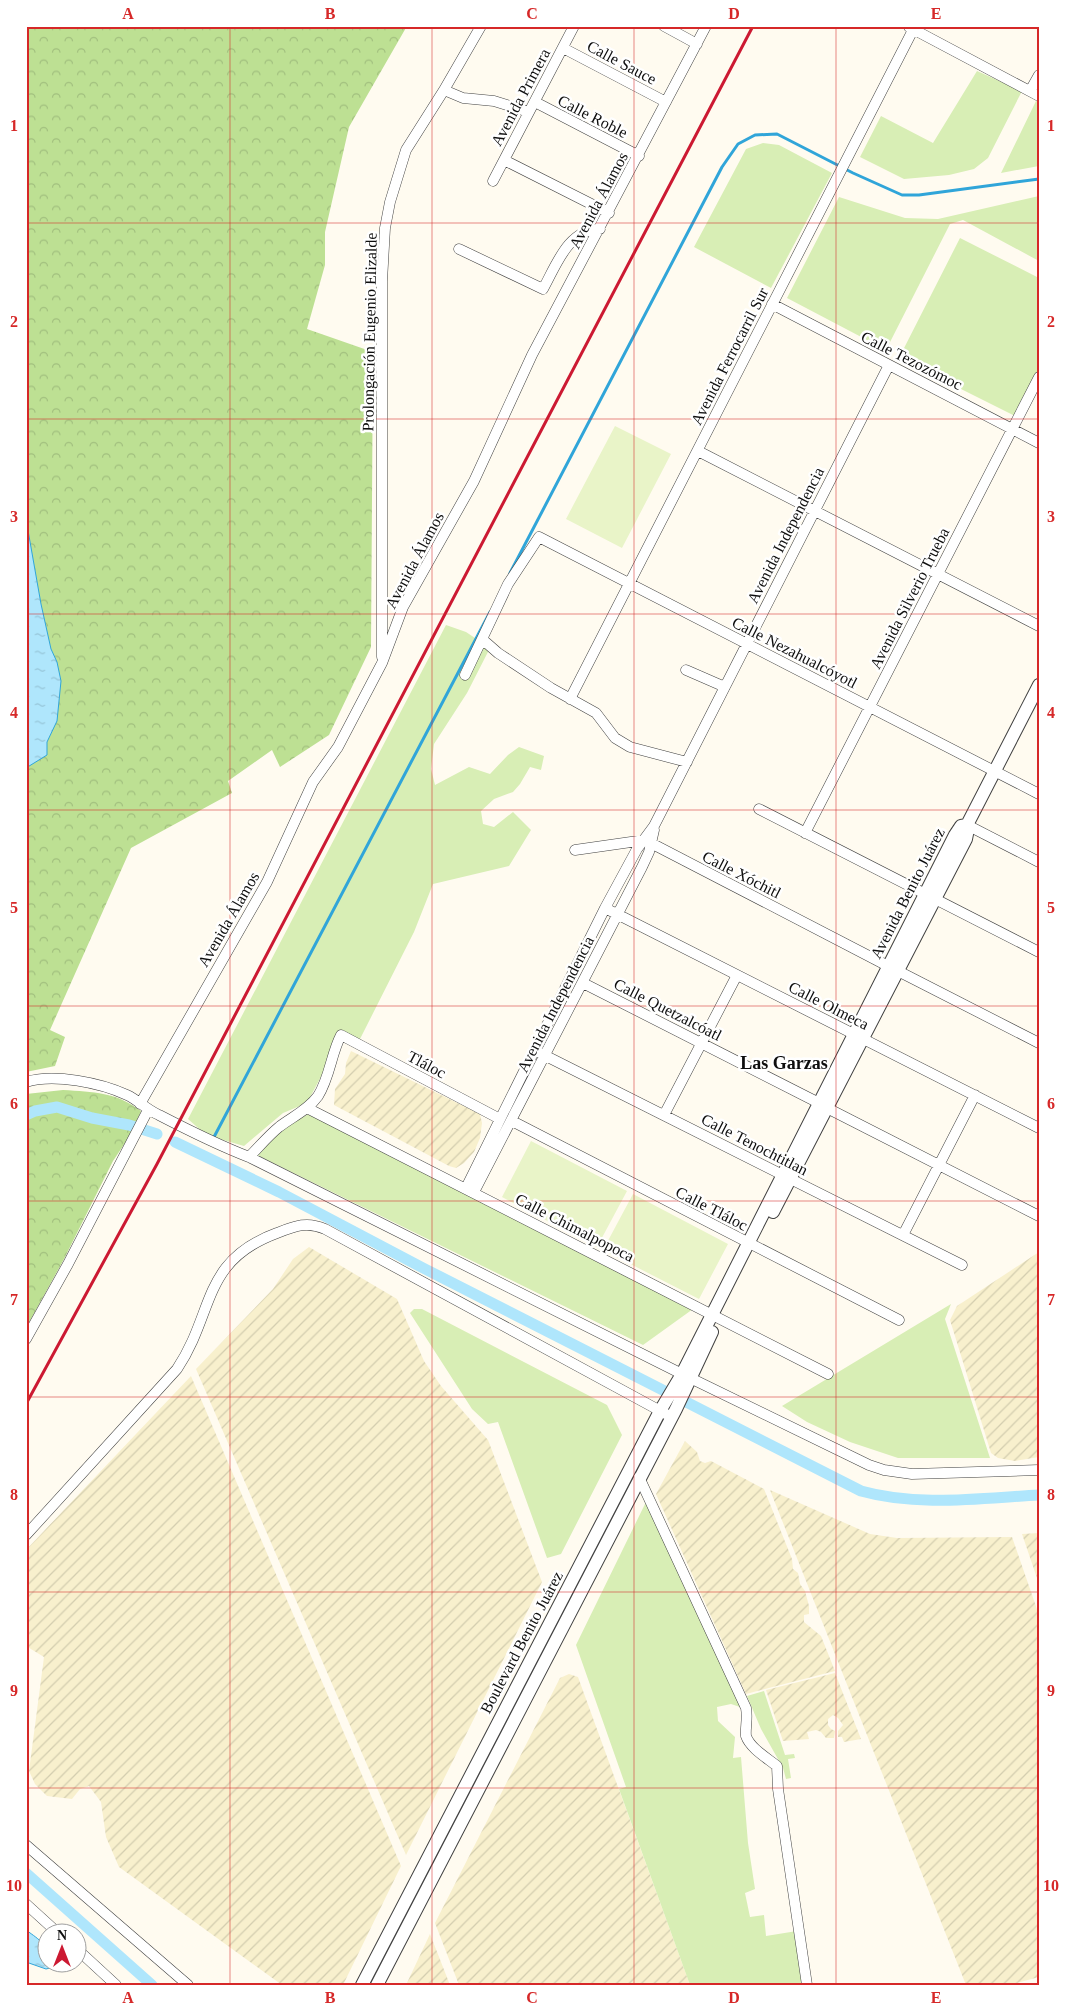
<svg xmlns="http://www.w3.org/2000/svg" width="1065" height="2011" font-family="Georgia,serif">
	<defs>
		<pattern id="farmland-furrows" width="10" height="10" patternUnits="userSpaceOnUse" patternTransform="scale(1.25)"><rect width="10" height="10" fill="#f8f0cd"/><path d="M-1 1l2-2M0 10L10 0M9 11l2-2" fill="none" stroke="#d3cdaf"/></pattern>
		<pattern id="forest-crowns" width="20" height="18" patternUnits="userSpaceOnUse" patternTransform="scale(1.25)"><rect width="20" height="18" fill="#bde093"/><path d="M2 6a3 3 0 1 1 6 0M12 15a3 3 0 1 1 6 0" fill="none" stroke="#a1bf7e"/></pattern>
		<pattern id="water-ripples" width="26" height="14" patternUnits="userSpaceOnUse" patternTransform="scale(1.25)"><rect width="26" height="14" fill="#afe6fc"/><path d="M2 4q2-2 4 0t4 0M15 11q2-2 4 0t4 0" fill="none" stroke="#95c4d7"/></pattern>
	</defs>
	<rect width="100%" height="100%" fill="#fffbf0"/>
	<path fill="url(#farmland-furrows)" d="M 351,1051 L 480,1114 L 482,1123 L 480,1138 L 474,1152 L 464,1163 L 456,1168 L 449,1166 L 334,1105 L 335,1089 L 345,1074 L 346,1063 Z
		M 309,1247 L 397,1299 L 424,1361 L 441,1386 L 488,1440 L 542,1582 L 406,1855 L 196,1369 L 273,1289 L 293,1259 Z
		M 1039,1252 L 1039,1457 L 1015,1461 L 998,1458 L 991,1453 L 950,1320 L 957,1306 Z
		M 191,1376 L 401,1866 L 343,1985 L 282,1985 L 119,1867 L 106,1837 L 101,1802 L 89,1786 L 80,1789 L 72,1799 L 47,1796 L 35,1784 L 29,1771 L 44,1657 L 26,1646 L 26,1550 Z
		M 685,1441 L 697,1452 L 700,1461 L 705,1463 L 711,1461 L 764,1489 L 792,1559 L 793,1569 L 798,1573 L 800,1584 L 805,1591 L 809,1606 L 809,1614 L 804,1615 L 804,1622 L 821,1636 L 835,1671 L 746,1694 L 656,1494 Z
		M 770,1490 L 870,1534 L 897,1538 L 1012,1537 L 1039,1615 L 1039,1977 L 1010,1985 L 966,1985 Z
		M 1039,1533 L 1039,1584 L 1022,1534 Z
		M 835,1673 L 861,1739 L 844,1742 L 842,1737 L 838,1737 L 838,1731 L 843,1725 L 838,1718 L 833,1715 L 828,1719 L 828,1725 L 831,1729 L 835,1731 L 834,1738 L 826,1738 L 821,1732 L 816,1730 L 807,1732 L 809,1739 L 783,1741 L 766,1690 Z
		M 569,1674 L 578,1677 L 690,1985 L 459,1985 L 435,1923 L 560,1678 Z
		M 430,1934 L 450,1985 L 406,1985 Z"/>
	<path fill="#d8eeb5" d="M 977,71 L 1022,91 L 988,158 L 974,169 L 949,175 L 904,179 L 860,157 L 881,116 L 933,143 Z
		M 1036,101 L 1039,102 L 1039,166 L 1001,173 Z
		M 763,143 L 779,145 L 832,173 L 771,288 L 694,247 L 746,149 Z
		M 1039,196 L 1039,261 L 963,220 L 950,224 L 886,350 L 787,298 L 839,197 L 905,218 L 938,219 Z
		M 960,238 L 1039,278 L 1039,370 L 1015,416 L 899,358 Z
		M 446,625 L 466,632 L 490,648 L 467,693 L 434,744 L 431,769 L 435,785 L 469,767 L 490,774 L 508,755 L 519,747 L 544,756 L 541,770 L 530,767 L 520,784 L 513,792 L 494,799 L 481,811 L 483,824 L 494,827 L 513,812 L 531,830 L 509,866 L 433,884 L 414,932 L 359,1041 L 340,1030 L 335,1037 L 324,1071 L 307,1103 L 283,1113 L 244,1146 L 206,1135 L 188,1119 Z
		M 309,1114 L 693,1309 L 643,1345 L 255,1154 L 286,1125 Z
		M 951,1304 L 945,1319 L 990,1458 L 898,1458 L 850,1442 L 807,1422 L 782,1406 Z
		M 414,1309 L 422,1309 L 607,1405 L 622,1435 L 561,1554 L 547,1558 L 498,1422 L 488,1424 L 472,1409 L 410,1313 Z
		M 650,1503 L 743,1708 L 731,1704 L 717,1707 L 718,1721 L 735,1737 L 733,1758 L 741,1757 L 748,1843 L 755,1889 L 745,1893 L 750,1917 L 764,1915 L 766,1936 L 803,1930 L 810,1985 L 690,1985 L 619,1789 L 626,1787 L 576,1645 L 645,1504 Z
		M 764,1691 L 785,1755 L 794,1754 L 795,1758 L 788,1759 L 791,1778 L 786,1779 L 783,1768 L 761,1729 L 747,1696 Z"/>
	<path fill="url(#forest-crowns)" d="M 26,26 L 407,26 L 349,127 L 325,232 L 325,265 L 307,329 L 373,352 L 371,647 L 329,735 L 280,767 L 272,750 L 228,781 L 232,793 L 131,848 L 50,1030 L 65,1037 L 55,1066 L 26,1072 Z
		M 63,1090 C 94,1092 116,1092 141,1111 L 131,1134 L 113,1161 L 64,1259 L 26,1328 L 26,1094 Z"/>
	<path fill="#e9f4c8" d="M 615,426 L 671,454 L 622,548 L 566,519 Z
		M 531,1141 L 627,1191 L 597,1247 L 502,1197 Z
		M 633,1194 L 728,1244 L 699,1299 L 603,1250 Z"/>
	<path fill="url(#water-ripples)" stroke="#30a5d9" d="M 26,519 L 41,604 L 51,649 L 57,662 L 61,681 L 57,721 L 47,742 L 47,755 L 26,768 Z
		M 26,1930 C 41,1941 48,1944 48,1964 L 54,1964 L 54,1967 L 46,1969 L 26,1962 Z"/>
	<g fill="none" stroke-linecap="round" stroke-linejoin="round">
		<path stroke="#30a5d9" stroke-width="3" d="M 510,573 L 722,167 L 738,144 L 755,135 L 777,134 L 853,173 L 902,195 L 919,195 L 1039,179
			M 214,1137 L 490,612"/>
		<path stroke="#afe6fc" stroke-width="11" d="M 26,1115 L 35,1111 L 57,1107 L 92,1118 L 129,1125 L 157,1134
			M 175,1142 L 279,1192 L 425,1269 L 861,1491 C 918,1507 980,1498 1039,1495
			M 26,1873 L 152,1985"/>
		<defs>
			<path id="minor" d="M 664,26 L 697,44
				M 909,27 L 1039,96
				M 563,48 L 666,102
				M 444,90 L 463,98 L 494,101 L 529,112
				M 1030,91 L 1039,75
				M 535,102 L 639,156
				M 504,160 L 609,213
				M 493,181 L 574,26
				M 459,249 L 543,289 C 556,266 568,229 600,229
				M 772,304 L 1039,443
				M 698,451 L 1039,626
				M 482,639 L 498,653 L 551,688 L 596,713 L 615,738 L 630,747 L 687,762
				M 382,657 L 382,281 L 385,228 L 390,202 L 406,150 L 444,90 L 481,26
				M 686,670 L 725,687
				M 465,675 L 508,584 L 539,537 L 1039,794
				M 570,699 L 915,26
				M 759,809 L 1039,952
				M 967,825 L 1039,862
				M 805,833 L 1039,377
				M 575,850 L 645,840 L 888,966
				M 605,908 L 1039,1128
				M 898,971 L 1039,1043
				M 583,983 L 819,1103
				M 534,1050 L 962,1265
				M 26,1082 C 54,1073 101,1083 127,1095 C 138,1100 147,1110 159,1115 C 188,1130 218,1145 249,1157 L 682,1374 L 869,1465 L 884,1470 L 912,1474 L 1039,1470
				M 140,1104 L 267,882 L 313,782 L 338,747 L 382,663 L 403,607 L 474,481 L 532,355 L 706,26
				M 307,1108 L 828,1374
				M 827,1108 L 1039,1216
				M 664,1115 L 737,975
				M 512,1121 L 899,1320
				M 249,1157 C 259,1147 268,1136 279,1127 C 292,1117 308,1110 318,1096 C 330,1077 331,1054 341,1035 L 500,1119
				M 466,1188 L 605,908 L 637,849 L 654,826 L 889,365
				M 474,1192 L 642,867 L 649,852 L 654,830
				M 903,1235 L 975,1095
				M 26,1339 L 68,1264 L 148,1110
				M 639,1477 L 746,1708 C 748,1718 745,1729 746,1736 C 750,1748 767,1758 777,1766 L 778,1789 L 807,1985
				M 26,1535 L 177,1369 C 215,1312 201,1261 277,1233 C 295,1226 307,1221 325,1229 L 666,1414
				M 26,1845 L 188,1985
				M 26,1904 L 59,1934
				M 78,1950 L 116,1985"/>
			<path id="tertiary" d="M 967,825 L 1039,685
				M 773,1212 L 966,839 L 968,829 L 967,825
				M 362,1985 L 660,1411 L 682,1374 L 955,835 L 961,826 L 967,825
				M 377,1985 L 676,1409 L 712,1332"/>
		</defs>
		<use href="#minor" stroke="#414141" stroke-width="11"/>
		<use href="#tertiary" stroke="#414141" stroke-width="14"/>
		<use href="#minor" stroke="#fff" stroke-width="10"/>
		<use href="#tertiary" stroke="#fff" stroke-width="12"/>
		<path stroke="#cc1932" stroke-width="3" d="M 26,1404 L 157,1164 L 753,26"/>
	</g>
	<path fill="none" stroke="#d62828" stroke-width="1" stroke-opacity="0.55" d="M 230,26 L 230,1985M 432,26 L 432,1985M 634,26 L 634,1985M 836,26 L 836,1985M 26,223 L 1039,223M 26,419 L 1039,419M 26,614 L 1039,614M 26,810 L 1039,810M 26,1006 L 1039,1006M 26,1201 L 1039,1201M 26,1397 L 1039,1397M 26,1592 L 1039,1592M 26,1788 L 1039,1788"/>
	<g text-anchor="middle" stroke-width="5" stroke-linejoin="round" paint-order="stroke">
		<g font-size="16" fill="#0e0e0e" stroke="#fff">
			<text transform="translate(622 62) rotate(28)" y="6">Calle Sauce</text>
			<text transform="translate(520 97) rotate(-62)" y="6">Avenida Primera</text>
			<text transform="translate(593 116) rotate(27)" y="6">Calle Roble</text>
			<text transform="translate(598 200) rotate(-62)" y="6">Avenida Álamos</text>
			<text transform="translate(369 332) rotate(-89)" y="6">Prolongación Eugenio Elizalde</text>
			<text transform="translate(729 356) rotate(-63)" y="6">Avenida Ferrocarril Sur</text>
			<text transform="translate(912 360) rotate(27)" y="6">Calle Tezozómoc</text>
			<text transform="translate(785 535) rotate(-63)" y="6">Avenida Independencia</text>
			<text transform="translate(414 560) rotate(-62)" y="6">Avenida Álamos</text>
			<text transform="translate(909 598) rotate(-63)" y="6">Avenida Silverio Trueba</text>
			<text transform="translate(795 652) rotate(27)" y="6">Calle Nezahualcóyotl</text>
			<text transform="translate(742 874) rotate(27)" y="6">Calle Xóchitl</text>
			<text transform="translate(907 893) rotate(-63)" y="6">Avenida Benito Juárez</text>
			<text transform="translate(228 919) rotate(-60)" y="6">Avenida Álamos</text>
			<text transform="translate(555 1004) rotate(-63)" y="6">Avenida Independencia</text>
			<text transform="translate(829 1005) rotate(27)" y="6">Calle Olmeca</text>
			<text transform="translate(668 1009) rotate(27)" y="6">Calle Quetzalcóatl</text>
			<text transform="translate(427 1064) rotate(28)" y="6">Tláloc</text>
			<text transform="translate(755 1144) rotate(27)" y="6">Calle Tenochtitlan</text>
			<text transform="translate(712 1208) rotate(27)" y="6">Calle Tláloc</text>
			<text transform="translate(575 1227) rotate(27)" y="6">Calle Chimalpopoca</text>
			<text transform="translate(521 1642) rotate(-62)" y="6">Boulevard Benito Juárez</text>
		</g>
		<g font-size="18" font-weight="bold" fill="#0e0e0e" stroke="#fff">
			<text x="784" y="1069">Las Garzas</text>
		</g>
	</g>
	<rect width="1065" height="2011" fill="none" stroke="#ffffff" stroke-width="55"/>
	<g transform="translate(62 1948)"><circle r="24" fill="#ffffff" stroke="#9f9f9f"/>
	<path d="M0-4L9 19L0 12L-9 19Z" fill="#cc1932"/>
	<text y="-8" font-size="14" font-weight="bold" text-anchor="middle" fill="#0e0e0e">N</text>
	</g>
	<rect x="28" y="28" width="1010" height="1956" fill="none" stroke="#d62828" stroke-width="2"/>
	<g font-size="16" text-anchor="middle" font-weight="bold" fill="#d62828">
		<text x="128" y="19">A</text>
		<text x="330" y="19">B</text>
		<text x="532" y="19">C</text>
		<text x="734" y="19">D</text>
		<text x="936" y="19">E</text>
		<text x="14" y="131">1</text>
		<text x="1051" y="131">1</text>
		<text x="14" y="327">2</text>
		<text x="1051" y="327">2</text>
		<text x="14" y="522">3</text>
		<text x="1051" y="522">3</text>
		<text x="14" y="718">4</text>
		<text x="1051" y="718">4</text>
		<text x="14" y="913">5</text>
		<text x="1051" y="913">5</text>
		<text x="14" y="1109">6</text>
		<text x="1051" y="1109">6</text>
		<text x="14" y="1305">7</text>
		<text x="1051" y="1305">7</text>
		<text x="14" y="1500">8</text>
		<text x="1051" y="1500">8</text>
		<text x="14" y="1696">9</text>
		<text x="1051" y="1696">9</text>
		<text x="14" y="1891">10</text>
		<text x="1051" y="1891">10</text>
		<text x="128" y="2003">A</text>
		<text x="330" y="2003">B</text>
		<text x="532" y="2003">C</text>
		<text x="734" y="2003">D</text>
		<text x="936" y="2003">E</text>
	</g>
</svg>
